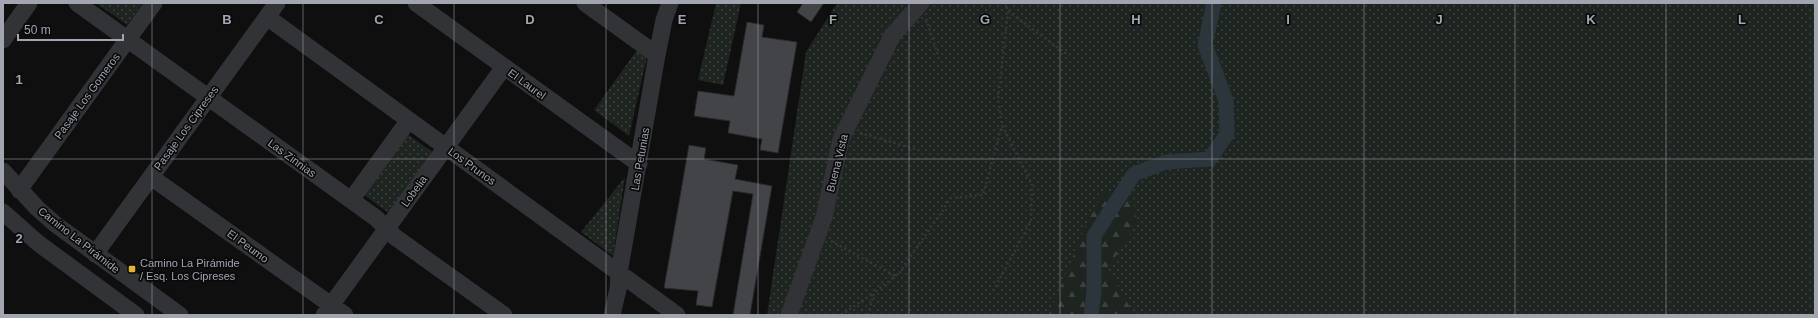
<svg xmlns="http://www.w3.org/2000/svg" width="1818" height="318" font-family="Arial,sans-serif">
	<defs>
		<pattern id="grass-dots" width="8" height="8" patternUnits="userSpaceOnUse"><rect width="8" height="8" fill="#1e241f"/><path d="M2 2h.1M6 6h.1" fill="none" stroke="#3c413d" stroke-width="1.8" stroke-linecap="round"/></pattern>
		<pattern id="forest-firs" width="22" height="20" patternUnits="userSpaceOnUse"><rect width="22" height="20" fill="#1e241f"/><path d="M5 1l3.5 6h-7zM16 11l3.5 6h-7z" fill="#3c413d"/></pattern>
	</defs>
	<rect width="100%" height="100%" fill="#0f0f10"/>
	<path fill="url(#grass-dots)" d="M 96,3 L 143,3 L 127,25 Z
		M 716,3 L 741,3 L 723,85 L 698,80 Z
		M 837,3 L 1815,3 L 1815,315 L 767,315 L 806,52 Z
		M 637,50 L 647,57 L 629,136 L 594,110 Z
		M 407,134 L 434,153 L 390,214 L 364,195 Z
		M 625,177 L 613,256 L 581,232 Z"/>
	<path fill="url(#forest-firs)" d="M 1104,192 L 1133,203 L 1138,222 L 1108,268 L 1134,315 L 1049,315 L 1090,215 Z"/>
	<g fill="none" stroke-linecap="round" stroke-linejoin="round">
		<path stroke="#2d353c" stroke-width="15" d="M 1091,315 L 1094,292 L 1094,236 L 1134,174 L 1166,162 L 1210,159 L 1227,134 L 1226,101 L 1205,45 L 1214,3"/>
	</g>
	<path fill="#434448" stroke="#29292c" d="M 803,3 L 824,3 L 811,22 L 797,12 Z
		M 747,22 L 764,25 L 762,37 L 797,42 L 778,153 L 760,150 L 762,139 L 728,133 L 730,121 L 694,116 L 698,91 L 734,96 Z
		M 689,145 L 706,148 L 704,159 L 738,165 L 735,179 L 772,186 L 750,315 L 733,315 L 753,194 L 733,191 L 712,307 L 696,305 L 698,291 L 664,288 Z"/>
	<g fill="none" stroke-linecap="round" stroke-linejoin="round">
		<path stroke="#36373c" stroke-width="2.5" stroke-dasharray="2 3" stroke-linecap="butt" d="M 1008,11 L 1069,56
			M 926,19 L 939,58
			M 860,133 L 922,151
			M 831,241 L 895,276
			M 993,291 L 1031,221 L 1032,184 L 1002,125 L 998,99 L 1008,11 L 1005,3
			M 841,315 L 874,293
			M 868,315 L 874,293 L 900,272 L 951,198 L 983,195 L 1002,125"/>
		<path stroke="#323337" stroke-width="17" d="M 77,3 L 376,218 L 395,237 L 504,315
			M 416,3 L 639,164
			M 585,3 L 657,55
			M 267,17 L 677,315
			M 3,40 L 29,3
			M 3,171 L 37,208 L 55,224 L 180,315
			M 151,177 L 345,315
			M 19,190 L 154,3
			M 351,200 L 409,120
			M 3,212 L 38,243 L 136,315
			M 95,254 L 277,3
			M 324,315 L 504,67
			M 612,315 L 618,289 L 619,273 L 657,55 L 664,20 L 670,3
			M 789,315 L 824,217 L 841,139 L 892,36 L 921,3"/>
	</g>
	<path fill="none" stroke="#a1a5b0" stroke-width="1" stroke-opacity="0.55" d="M 152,3 L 152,315M 303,3 L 303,315M 454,3 L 454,315M 606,3 L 606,315M 758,3 L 758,315M 909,3 L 909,315M 1060,3 L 1060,315M 1212,3 L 1212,315M 1364,3 L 1364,315M 1515,3 L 1515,315M 1666,3 L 1666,315M 3,159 L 1815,159"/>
	<rect fill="#e5b232" stroke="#0a0a0b" stroke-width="1.5" x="128" y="265" width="8" height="8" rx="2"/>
	<g text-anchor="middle" stroke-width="3.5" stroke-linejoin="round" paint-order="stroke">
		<g font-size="11" fill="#a1a5b0" stroke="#0a0a0b">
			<text transform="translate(527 84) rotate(36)" y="4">El Laurel</text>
			<text transform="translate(87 96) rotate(-54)" y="4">Pasaje Los Gomeros</text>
			<text transform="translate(186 128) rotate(-54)" y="4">Pasaje Los Cipreses</text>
			<text transform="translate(292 158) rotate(36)" y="4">Las Zinnias</text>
			<text transform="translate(640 159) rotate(-80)" y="4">Las Petunias</text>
			<text transform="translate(837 163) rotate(-76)" y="4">Buena Vista</text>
			<text transform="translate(472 166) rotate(36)" y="4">Los Prunos</text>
			<text transform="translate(414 191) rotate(-54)" y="4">Lobelia</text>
			<text transform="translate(79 240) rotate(38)" y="4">Camino La Pirámide</text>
			<text transform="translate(248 246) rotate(36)" y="4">El Peumo</text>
		</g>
		<g font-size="11" fill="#a1a5b0" stroke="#0a0a0b" text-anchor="start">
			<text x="140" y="267">Camino La Pirámide<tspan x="140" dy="13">/ Esq. Los Cipreses</tspan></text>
		</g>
	</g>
	<g font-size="13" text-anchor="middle" font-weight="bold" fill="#a1a5b0" stroke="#0a0a0b" stroke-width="3.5" stroke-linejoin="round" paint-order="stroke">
		<text x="227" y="24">B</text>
		<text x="379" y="24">C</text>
		<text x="530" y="24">D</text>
		<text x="682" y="24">E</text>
		<text x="833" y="24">F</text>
		<text x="985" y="24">G</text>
		<text x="1136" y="24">H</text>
		<text x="1288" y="24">I</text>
		<text x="1439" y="24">J</text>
		<text x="1591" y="24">K</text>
		<text x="1742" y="24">L</text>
		<text x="19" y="84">1</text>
		<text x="19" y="243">2</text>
	</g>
	<rect width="1818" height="318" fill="none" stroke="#a1a5b0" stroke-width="8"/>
	<path d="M18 34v6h105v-6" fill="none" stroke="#a1a5b0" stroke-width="2"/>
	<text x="24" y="34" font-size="12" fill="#a1a5b0" stroke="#0a0a0b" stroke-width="3" paint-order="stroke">50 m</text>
</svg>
